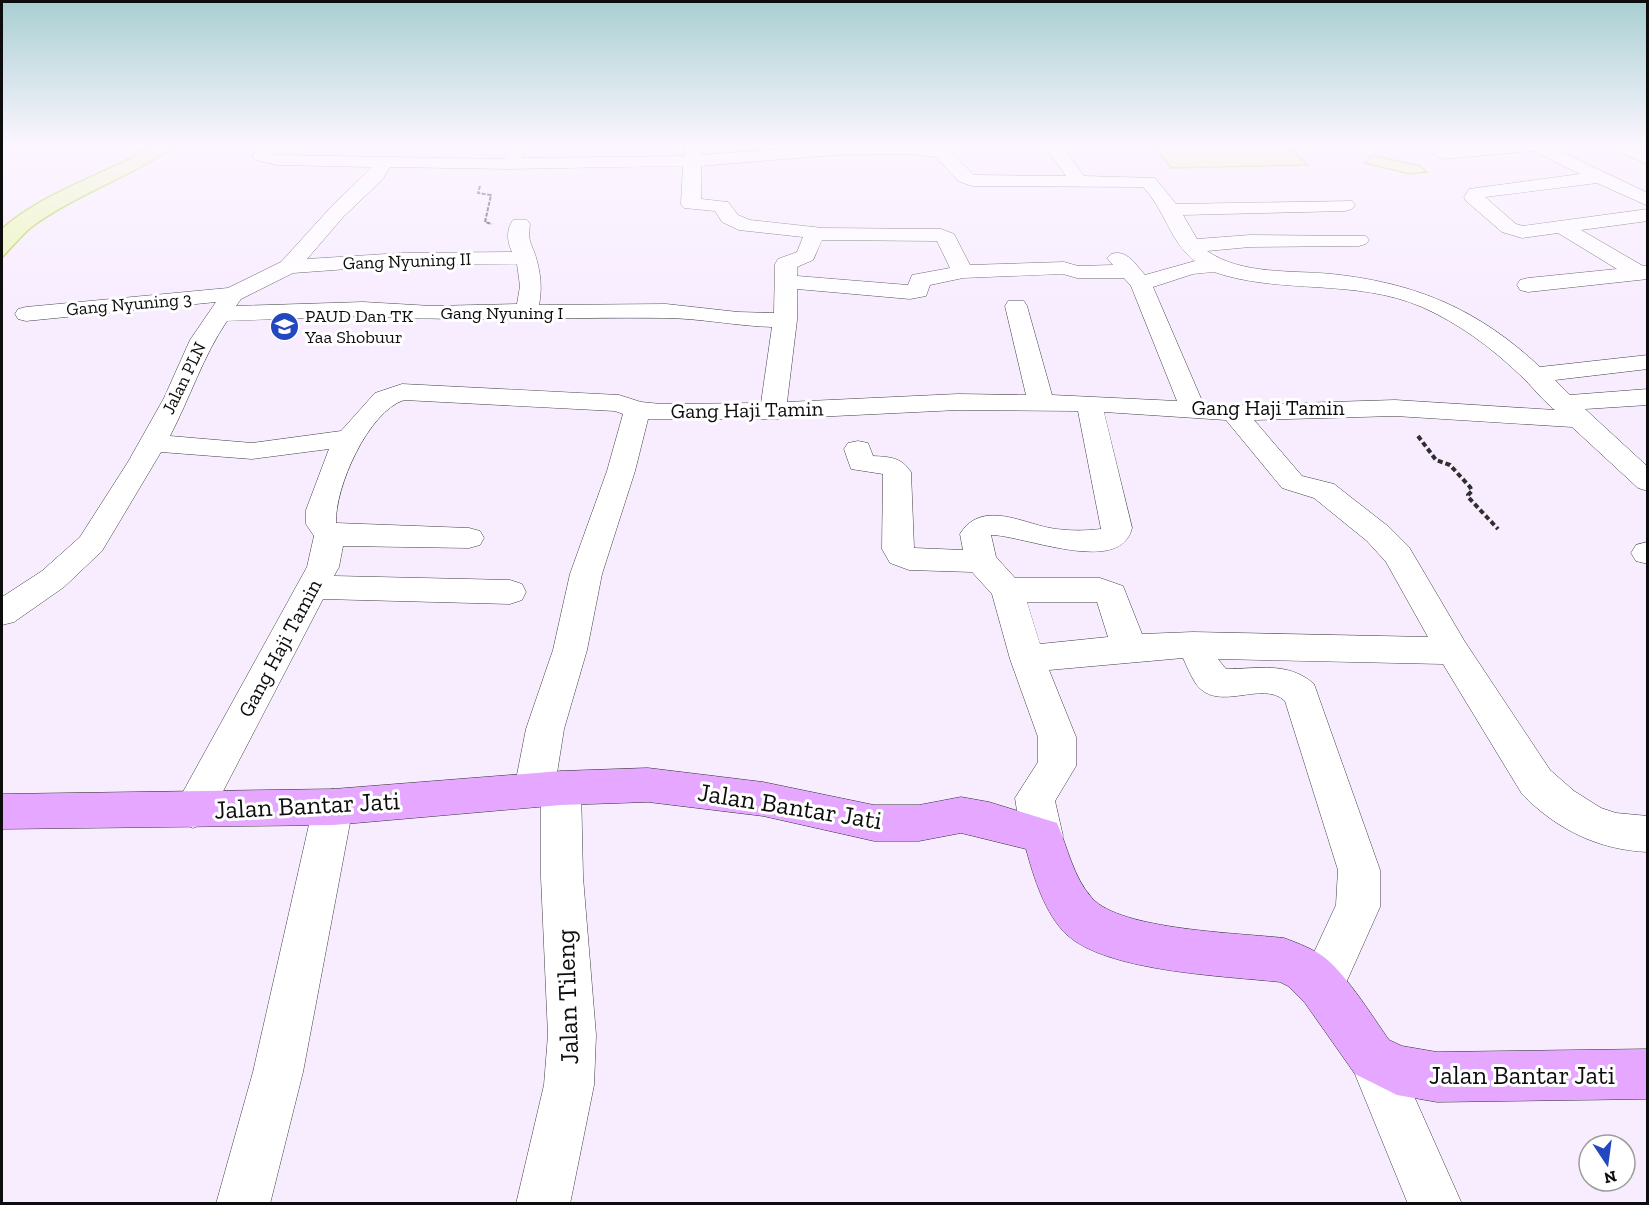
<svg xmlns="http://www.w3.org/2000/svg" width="1649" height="1205" font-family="'Zilla Slab',serif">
	<rect width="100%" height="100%" fill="#f8ecff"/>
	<path fill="#e9f7b0" stroke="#aecf36" stroke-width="1.5" d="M 148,146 L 177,146 C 131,177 76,195 31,228 C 21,237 12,248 2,258 L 2,228 C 38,196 91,178 134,156 Z
		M 1154,146 L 1288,146 L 1308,165 L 1171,168 Z
		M 1372,155 L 1420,166 L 1427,172 L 1410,174 L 1364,163 Z"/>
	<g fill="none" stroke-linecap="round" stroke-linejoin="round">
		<defs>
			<path id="street" d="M 261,146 L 279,146 L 273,154 L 278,155 L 504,159 L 512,146 L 528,146 L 521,158 L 684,156 L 685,146 L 701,146 L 701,155 L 820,146 L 930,146 L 947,148 L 974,175 L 1066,176 L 1044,146 L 1062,146 L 1084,176 L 1155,178 L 1176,204 L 1352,201 L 1355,205 L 1352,209 L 1345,211 L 1183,215 L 1197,239 L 1250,235 L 1366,236 L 1369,240 L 1366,244 L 1359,246 L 1250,247 L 1207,251 C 1242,275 1291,270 1332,274 C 1416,283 1478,309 1540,367 L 1648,355 L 1648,369 L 1555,380 L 1570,395 L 1648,389 L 1648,405 L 1585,409 L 1648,467 L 1648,491 L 1638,488 L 1572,427 L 1395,416 L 1254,420 L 1302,476 L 1334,484 L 1389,527 L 1409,547 L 1465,642 L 1550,770 L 1574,791 L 1601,808 L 1616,813 L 1648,816 L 1648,852 C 1598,850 1556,829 1522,794 L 1443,664 L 1218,659 L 1226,669 C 1257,669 1288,661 1314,684 L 1380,870 L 1380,907 L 1337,1003 L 1321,1010 L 1305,1003 L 1298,987 L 1336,905 L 1338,870 L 1285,701 C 1262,679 1218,714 1196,684 C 1191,676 1187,667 1183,658 L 1049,670 L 1076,737 L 1076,766 L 1055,801 L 1063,836 L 1057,849 L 1042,854 L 1027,849 L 1021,836 L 1015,798 L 1038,762 L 1038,737 L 1010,659 L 992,594 L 972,572 L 909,570 L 890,563 L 882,549 L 883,474 L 851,469 L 844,449 L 848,443 L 858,441 L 868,443 L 873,456 C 890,457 901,457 911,472 L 914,548 L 963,550 L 960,534 C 981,500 1020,522 1050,528 C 1067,531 1085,531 1101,529 L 1078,411 L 958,410 L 773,419 L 648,419 L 635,471 L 602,574 L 587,650 L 564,729 L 557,773 L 561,771 L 575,776 L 581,788 L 583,877 L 596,1035 L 594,1085 L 570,1204 L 516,1204 L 544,1085 L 548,1035 L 541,877 L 541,804 L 534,807 L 520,802 L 514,790 L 526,729 L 553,650 L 570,574 L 607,471 L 623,414 L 615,411 L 404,400 C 368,412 335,487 336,523 L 469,528 L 480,531 L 484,538 L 480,545 L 469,548 L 343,546 L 339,567 L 334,576 L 510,580 L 522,584 L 526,592 L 522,600 L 510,604 L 323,599 L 207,822 L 193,828 L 179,822 L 173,810 L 307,567 L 314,536 L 306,524 L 306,510 L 329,449 L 252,459 L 161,452 L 102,551 L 64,587 L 14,622 L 2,625 L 2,597 L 42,571 L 80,537 L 128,462 L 164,398 L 190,340 L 216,302 L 26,321 L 18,319 L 15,314 L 18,309 L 26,307 L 228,288 L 281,262 L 330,208 L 372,167 L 278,165 L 255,160 L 252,156 ZM 908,154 L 936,157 L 958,181 L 972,186 L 1143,187 C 1165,209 1170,243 1195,261 L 1145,275 C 1135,264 1127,249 1111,254 L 1107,258 L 1113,265 L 1078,266 L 1064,262 L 970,265 L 954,234 L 941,229 L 823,228 L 750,220 L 738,215 L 728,202 L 701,199 L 701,166 L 833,155 ZM 683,166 L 681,204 L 684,208 L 715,211 L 722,222 L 739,230 L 803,237 L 797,252 L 778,259 L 775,264 L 774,313 L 738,312 L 666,304 L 539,305 C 542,289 541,276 537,261 C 533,244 527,244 530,224 L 527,220 L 513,220 C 506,230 507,241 512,252 L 402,253 L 307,259 L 344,216 L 383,179 L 390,167 L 509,169 ZM 822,240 L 937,241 L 950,268 L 912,275 L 908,285 L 797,276 L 797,267 L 813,260 ZM 517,264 L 520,286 L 517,304 L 432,306 L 363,302 L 236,306 L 241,299 L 293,273 L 402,265 ZM 1214,272 C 1280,295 1355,278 1422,307 C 1458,323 1491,347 1520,375 C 1531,385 1543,401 1555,410 L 1395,400 L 1234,405 L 1203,403 L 1153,287 L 1193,274 ZM 1063,274 L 1077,278 L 1124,278 L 1131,286 L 1177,401 L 1052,395 L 1027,306 L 1024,301 L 1008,301 L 1005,306 L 1026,395 L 958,394 L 787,402 L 797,320 L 797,289 L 910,299 L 926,296 L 930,285 L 963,278 ZM 363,316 C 463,322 563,317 663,318 C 700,318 736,326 772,327 L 761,403 L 661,404 L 641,402 L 619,395 L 402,384 L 375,393 L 341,431 L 252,443 L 170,436 C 190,398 203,356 227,321 ZM 1104,412 L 1226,420 L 1282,488 L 1314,498 L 1367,541 L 1386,562 L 1428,637 L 1193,632 L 1142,634 L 1123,586 L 1100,578 L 1015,578 L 996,557 L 991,535 C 1023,535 1121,577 1132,528 ZM 1027,602 L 1097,602 L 1108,637 L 1040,644 Z
				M 1476,146 L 1549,146 L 1648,193 L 1648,206 L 1597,183 L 1485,197 L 1516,224 L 1523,226 L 1648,209 L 1648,221 L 1581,230 L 1643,266 L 1648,266 L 1648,279 L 1528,292 L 1520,290 L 1517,285 L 1520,280 L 1528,278 L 1617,269 L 1558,233 L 1522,238 L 1502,232 L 1466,201 L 1464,197 L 1469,189 L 1580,174 L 1533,151 L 1442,159 L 1433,154 L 1442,149 Z
				M 1611,146 L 1634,146 L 1648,152 L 1648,164 L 1614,150 Z
				M 1647,542 L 1648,542 L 1648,564 L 1636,561 L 1631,553 L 1636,545 Z
				M 333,789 L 347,795 L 353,807 L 303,1072 L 270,1204 L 216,1204 L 253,1072 L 313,807 L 319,795 Z
				M 1372,1033 L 1389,1040 L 1462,1204 L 1408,1204 L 1348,1057 L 1355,1040 Z"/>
			<path id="secondary" d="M 648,768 L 763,782 L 874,805 L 919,805 L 961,797 L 989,802 L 1057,823 C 1068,848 1073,877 1092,898 C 1120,930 1240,933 1284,938 C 1295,942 1308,947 1318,953 C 1342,967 1372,1016 1389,1040 L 1402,1046 L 1437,1052 L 1648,1049 L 1648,1099 L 1437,1102 L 1397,1095 L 1355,1074 L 1305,1003 L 1288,986 L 1280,982 C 1225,976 1108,972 1067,935 C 1045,914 1034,878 1026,849 L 961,833 L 919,841 L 874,841 L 763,816 L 648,802 L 561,805 L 333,825 L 2,829 L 2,794 L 333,789 L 561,771 Z"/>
		</defs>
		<use href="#street" stroke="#404040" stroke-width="1"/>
		<use href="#secondary" stroke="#2f2f2f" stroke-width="1"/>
		<path stroke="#2f2f2f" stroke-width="2" stroke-dasharray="4 1.5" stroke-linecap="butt" d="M 480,186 L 478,193 L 491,195 L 485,222 L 492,224"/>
		<path stroke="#2f2f2f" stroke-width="4" stroke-dasharray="5 3" stroke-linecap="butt" d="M 1418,436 L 1436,460 L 1450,465 L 1470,487 L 1472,491 L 1468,495 L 1469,498 L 1498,529"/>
		<use href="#street" fill="#fff" fill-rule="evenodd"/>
		<use href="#secondary" fill="#e5a7ff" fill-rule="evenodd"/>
	</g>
	<linearGradient id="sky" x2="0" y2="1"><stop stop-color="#a8cfd2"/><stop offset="0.46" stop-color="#fcf6ff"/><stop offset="1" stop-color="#fcf6ff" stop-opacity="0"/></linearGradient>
	<rect width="1649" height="315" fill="url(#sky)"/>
	<defs>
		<symbol id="school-disc" viewBox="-11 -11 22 22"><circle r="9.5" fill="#2347be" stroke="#fff"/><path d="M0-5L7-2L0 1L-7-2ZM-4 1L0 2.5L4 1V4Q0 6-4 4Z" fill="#fff"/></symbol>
	</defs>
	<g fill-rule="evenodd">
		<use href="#school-disc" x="268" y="310" width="33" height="33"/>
	</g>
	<g text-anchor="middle" stroke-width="6" stroke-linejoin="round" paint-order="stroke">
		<g font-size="18" fill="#0d0d0d" stroke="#fff">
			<text transform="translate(407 261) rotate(-2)" y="6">Gang Nyuning II</text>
			<text transform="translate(129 304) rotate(-5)" y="6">Gang Nyuning 3</text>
			<text x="502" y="319">Gang Nyuning I</text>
			<text transform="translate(184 378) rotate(-64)" y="6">Jalan PLN</text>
		</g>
		<g font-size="18" fill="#0d0d0d" stroke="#fff" text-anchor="start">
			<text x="305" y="322">PAUD Dan TK<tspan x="305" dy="21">Yaa Shobuur</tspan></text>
		</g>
		<g font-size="21" fill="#0d0d0d" stroke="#fff">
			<text x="1268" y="415">Gang Haji Tamin</text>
			<text transform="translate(747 410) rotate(-1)" y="7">Gang Haji Tamin</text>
			<text transform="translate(280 648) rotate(-62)" y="7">Gang Haji Tamin</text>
		</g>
		<g font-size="26" fill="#0d0d0d" stroke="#fff">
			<text transform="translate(307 805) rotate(-3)" y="9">Jalan Bantar Jati</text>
			<text transform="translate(790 806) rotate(9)" y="9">Jalan Bantar Jati</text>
			<text transform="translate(567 997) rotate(-92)" y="9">Jalan Tileng</text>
			<text x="1522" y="1084">Jalan Bantar Jati</text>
		</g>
	</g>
	<rect width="1649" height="1205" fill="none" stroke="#0d0d0d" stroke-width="6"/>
	<g transform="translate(1607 1163) rotate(167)"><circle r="28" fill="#ffffff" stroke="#9e9e9e" stroke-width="1.5"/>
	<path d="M0-4.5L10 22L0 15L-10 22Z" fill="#2347be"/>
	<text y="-9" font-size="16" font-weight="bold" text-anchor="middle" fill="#0d0d0d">N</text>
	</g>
</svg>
